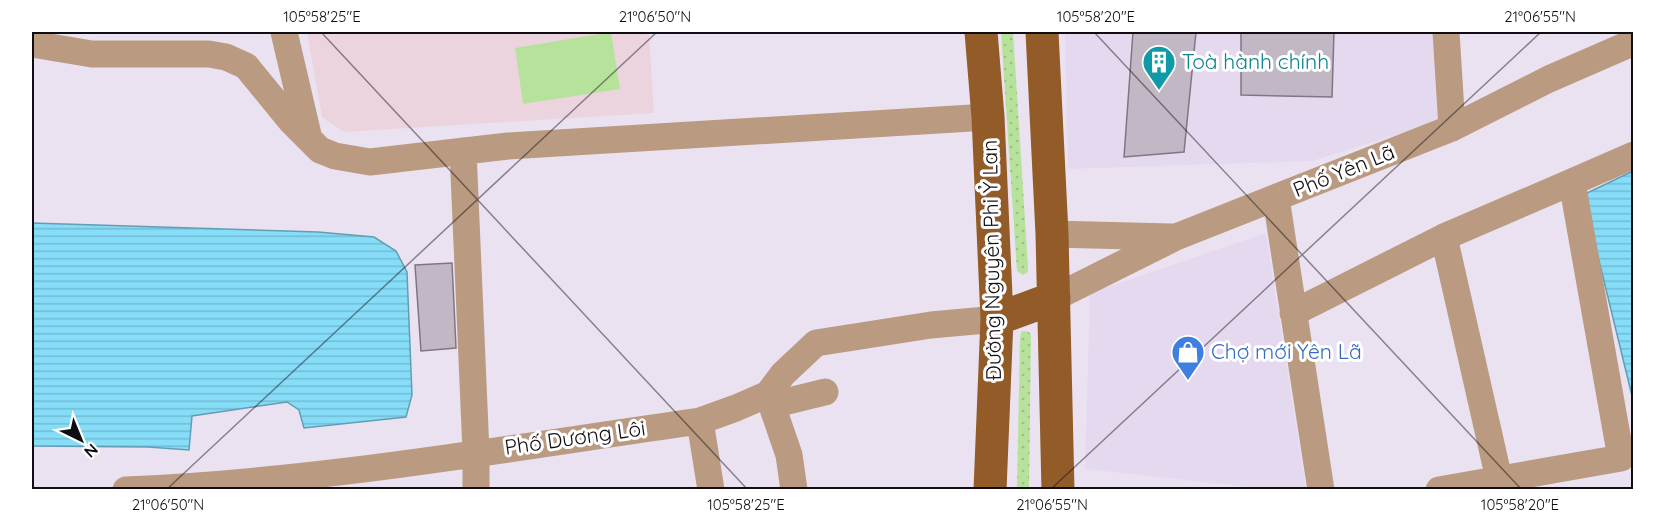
<svg xmlns="http://www.w3.org/2000/svg" width="1665" height="521" font-family="Quicksand,sans-serif">
	<defs>
		<pattern id="grass-dots" width="8" height="8" patternUnits="userSpaceOnUse" patternTransform="scale(1.5)"><rect width="8" height="8" fill="#b7e29b"/><path d="M2 2h.1M6 6h.1" fill="none" stroke="#9cc184" stroke-width="1.8" stroke-linecap="round"/></pattern>
		<pattern id="water-rules" width="6" height="5" patternUnits="userSpaceOnUse" patternTransform="scale(1.5)"><rect width="6" height="5" fill="#86ddf8"/><path d="M0 2.5h6" fill="none" stroke="#72bcd4"/></pattern>
	</defs>
	<rect width="100%" height="100%" fill="#eae2f1"/>
	<path fill="#e5d9f0" d="M 1065,32 L 1437,32 L 1441,121 L 1312,161 L 1068,169 Z
		M 1266,233 L 1306,489 L 1267,489 L 1085,469 L 1090,293 Z"/>
	<path fill="#ecd4de" d="M 307,32 L 649,32 L 654,113 L 344,132 L 322,117 Z"/>
	<path fill="url(#grass-dots)" d="M 1001,32 L 1013,32 L 1028,267 L 1028,272 L 1023,275 L 1017,271 Z
		M 1024,331 L 1029,332 L 1031,335 L 1029,489 L 1017,490 L 1020,339 L 1021,332 Z"/>
	<path fill="#b7e29b" d="M 611,32 L 620,89 L 523,104 L 515,48 Z"/>
	<path fill="url(#water-rules)" stroke="#629eb3" stroke-width="1.5" d="M 1633,171 L 1633,400 L 1583,195 Z
		M 32,223 L 318,232 L 374,237 L 396,251 L 407,272 L 412,395 L 406,417 L 304,428 L 299,410 L 287,402 L 192,416 L 189,450 L 148,447 L 32,446 Z"/>
	<path fill="#c2b7c4" stroke="#807582" stroke-width="1.5" d="M 1133,32 L 1196,32 L 1184,152 L 1124,157 Z
		M 1241,32 L 1334,32 L 1332,97 L 1241,95 Z
		M 452,263 L 456,348 L 421,351 L 415,265 Z"/>
	<g fill="none" stroke-linecap="round" stroke-linejoin="round">
		<path stroke="#ba9b81" stroke-width="27" d="M 284,32 L 309,139
			M 1446,32 L 1452,128
			M 32,44 L 92,54 L 209,54 L 226,57 L 246,66 L 291,121 L 320,150 L 335,156 L 370,162 L 508,146 L 988,117
			M 463,151 L 476,452 L 476,490
			M 1276,198 L 1321,490
			M 1052,234 L 1172,237
			M 1444,237 L 1499,479
			M 1054,298 L 1176,237 L 1452,128 L 1549,79 L 1634,42
			M 1293,313 L 1444,237 L 1572,182
			M 768,394 L 789,455 L 794,490
			M 772,405 L 825,392
			M 700,421 L 711,490
			M 126,490 C 318,482 509,448 700,421 L 736,408 L 768,394 L 783,374 L 816,343 L 931,325 L 997,319
			M 1439,490 L 1621,458 L 1572,182 L 1634,155"/>
		<path stroke="#925b28" stroke-width="33" d="M 981,32 L 988,117 L 997,319 L 990,490
			M 1042,32 L 1052,234 L 1058,490
			M 997,319 L 1054,298"/>
	</g>
	<path fill="none" stroke="#0f0c12" stroke-width="1.5" stroke-opacity="0.45" d="M 321,32 L 748,490M 1094,32 L 1522,490M 166,490 L 657,32M 1050,490 L 1541,32"/>
	<defs>
		<symbol id="building-pin" viewBox="-11 -11 22 30"><path d="M0 17L-7.5 6A9.5 9.5 0 1 1 7.5 6Z" fill="#0f9aa8" stroke="#fff"/><path d="M-4-6H4V6H1V3H-1V6H-4ZM-2.5-4.3h1.7v1.8h-1.7ZM.8-4.3h1.7v1.8H.8ZM-2.5-1h1.7V.8h-1.7ZM.8-1h1.7V.8H.8Z" fill="#fff"/></symbol>
		<symbol id="shop-pin" viewBox="-11 -11 22 30"><path d="M0 17L-7.5 6A9.5 9.5 0 1 1 7.5 6Z" fill="#3f7fe0" stroke="#fff"/><path d="M-5-2.5h2.3a2.7 3.5 0 0 1 5.4 0H5L5.5 6h-11ZM-1.5-2.5h3a1.5 2.3 0 0 0-3 0Z" fill="#fff"/></symbol>
	</defs>
	<g fill-rule="evenodd">
		<use href="#building-pin" x="1140" y="43" width="38" height="52"/>
		<use href="#shop-pin" x="1169" y="333" width="38" height="52"/>
	</g>
	<g text-anchor="middle" stroke-width="6" stroke-linejoin="round" paint-order="stroke">
		<g font-size="21" fill="#0d838f" stroke="#fff" text-anchor="start">
			<text x="1182" y="69">Toà hành chính</text>
		</g>
		<g font-size="21" fill="#0f0c12" stroke="#fff">
			<text transform="translate(1344 171) rotate(-22)" y="7">Phố Yên Lã</text>
			<text transform="translate(992 260) rotate(-91)" y="7">Đường Nguyên Phi Ỷ Lan</text>
			<text transform="translate(575 438) rotate(-8)" y="7">Phố Dương Lôi</text>
		</g>
		<g font-size="21" fill="#366cbe" stroke="#fff" text-anchor="start">
			<text x="1211" y="359">Chợ mới Yên Lã</text>
		</g>
	</g>
	<rect width="1665" height="521" fill="none" stroke="#ffffff" stroke-width="66"/>
	<g transform="translate(81 440) rotate(137)" stroke="#ffffff" stroke-width="4.5" paint-order="stroke">
	<path d="M0-4.5L10 22L0 15L-10 22Z" fill="#0f0c12"/>
	<text y="-9" font-size="16" font-weight="bold" text-anchor="middle" fill="#0f0c12">N</text>
	</g>
	<rect x="33" y="33" width="1599" height="455" fill="none" stroke="#0f0c12" stroke-width="2"/>
	<g font-size="15" text-anchor="middle" fill="#0f0c12">
		<text x="322" y="22">105°58'25"E</text>
		<text x="655" y="22">21°06'50"N</text>
		<text x="1096" y="22">105°58'20"E</text>
		<text x="1540" y="22">21°06'55"N</text>
		<text x="168" y="510">21°06'50"N</text>
		<text x="746" y="510">105°58'25"E</text>
		<text x="1052" y="510">21°06'55"N</text>
		<text x="1520" y="510">105°58'20"E</text>
	</g>
</svg>
